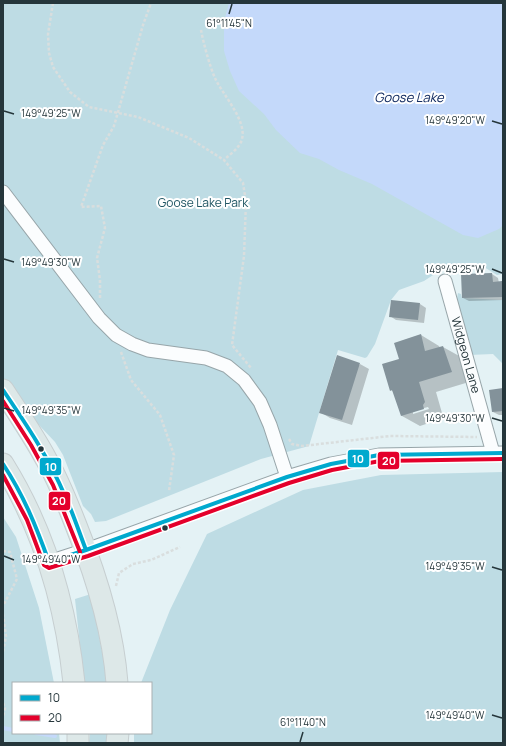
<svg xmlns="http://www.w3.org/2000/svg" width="506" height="746" font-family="Manrope,sans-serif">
	<rect width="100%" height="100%" fill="#e4f2f5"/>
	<path fill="#bedce4" d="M 3,3 L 503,3 L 503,277 L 502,274 L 497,275 L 484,267 L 469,265 L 450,264 L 424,281 L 399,290 L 391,300 L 375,344 L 367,357 L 365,358 L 338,350 L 309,446 L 261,459 L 106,521 L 95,522 L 91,514 L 83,506 L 63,455 L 55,442 L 19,404 L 3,381 Z
		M 458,293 L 461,294 L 462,298 L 503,300 L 503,364 L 493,354 L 469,355 L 456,304 Z
		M 503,472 L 503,743 L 134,743 L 134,733 L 151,733 L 151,683 L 141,683 L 170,610 L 207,534 L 303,490 L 381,475 Z
		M 3,517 L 16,537 L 39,608 L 54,683 L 13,683 L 13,733 L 59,733 L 60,743 L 3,743 Z
		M 91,594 L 105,667 L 106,683 L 84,683 L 75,599 Z
		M 90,733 L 111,733 L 110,743 L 89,743 Z"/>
	<path fill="#c4d9fa" d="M 229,3 L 503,3 L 503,225 L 499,229 L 478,238 L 463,235 L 372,184 L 339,170 L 319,159 L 300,153 L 276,130 L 264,114 L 239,91 L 230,71 L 224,51 L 224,22 Z"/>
	<path fill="#0003" fill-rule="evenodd" d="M 492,274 L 498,278 L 499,283 L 503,283 L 503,300 L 469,301 L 463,298 Z
		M 420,304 L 426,308 L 424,323 L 396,320 L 390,316 Z
		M 421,335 L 439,346 L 440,348 L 443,347 L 461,357 L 469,382 L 436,392 L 442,413 L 440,416 L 441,419 L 420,426 L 402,416 L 394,392 L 391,390 L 400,360 ZM 428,407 L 429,409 L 413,414 L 413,411 Z
		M 360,364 L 369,369 L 352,425 L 330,418 L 320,412 Z
		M 503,389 L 503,415 L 499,415 L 493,412 Z"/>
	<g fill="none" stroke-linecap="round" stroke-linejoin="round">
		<path stroke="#c4d9fa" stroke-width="4" d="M 3,728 L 13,730
			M 36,733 L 55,736"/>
	</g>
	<path fill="#83929a" d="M 492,273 L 493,282 L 502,281 L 503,297 L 462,298 L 461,274 Z
		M 391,300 L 420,303 L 418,320 L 389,317 Z
		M 421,334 L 425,351 L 443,346 L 452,372 L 419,382 L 425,402 L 423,405 L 424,409 L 401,416 L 392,390 L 390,391 L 382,364 L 399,359 L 394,343 Z
		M 337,355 L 360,363 L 342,420 L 319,413 Z
		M 503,388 L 503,411 L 492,412 L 489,390 Z"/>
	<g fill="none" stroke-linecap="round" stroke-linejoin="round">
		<defs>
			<g id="street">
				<path d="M 3,192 L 99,318 L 116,335 L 132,344 L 148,350 L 206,358 L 227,366 L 244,380 L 260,402 L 270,425 L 287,477"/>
				<path id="s1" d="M 445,281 L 493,453"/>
				<path d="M 49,562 L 86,550 L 287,477 L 331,464 L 379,455 L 503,453"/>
			</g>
			<path id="primary" d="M 3,390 C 18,413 33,435 46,459 C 59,481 68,505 77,528 C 97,578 113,629 117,683
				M 3,464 C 44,530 66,606 74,683
				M 78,743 L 78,733
				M 117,743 L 118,733"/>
		</defs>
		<use href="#street" stroke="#97a5a9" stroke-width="15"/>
		<use href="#primary" stroke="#c6ced0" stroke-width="23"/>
		<path stroke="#d9dede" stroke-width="2.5" stroke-dasharray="3 2" stroke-linecap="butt" d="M 53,3 L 48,34 L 49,53 L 53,67 L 70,92 L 89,107 L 138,117 L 189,138 L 224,160 L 243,183 L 246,202 L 244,256 L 232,345 L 251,368
			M 201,30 C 204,45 209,64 215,78 C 222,94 247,120 242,139 C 240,148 230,154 224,160
			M 100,298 L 100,280 L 97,258 L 105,228 L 101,206 L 81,207 L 103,145 L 114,126 L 143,25 L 151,3
			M 121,352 L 131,380 L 160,415 L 174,455 L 169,491
			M 289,439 L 292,444 L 302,446 L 390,436 L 477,437
			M 3,551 L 10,552 L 17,579 L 3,606
			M 116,586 L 119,573 L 133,564 L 151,560 L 180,547
			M 3,614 L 6,636 L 3,652
			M 3,703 L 5,708 L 3,717"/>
		<use href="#street" stroke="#fbfdfe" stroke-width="13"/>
		<use href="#primary" stroke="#dde8e8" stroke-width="21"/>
		<defs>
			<path id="bus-1" d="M 3,390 C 26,424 49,458 65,496 C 73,513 79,532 86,550
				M 3,464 C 24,496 36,526 49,562 L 86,550 L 287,477 L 331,464 L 379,455 L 503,453"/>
			<path id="bus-2" d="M 3,401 L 31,445 L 53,485 L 80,552
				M 3,475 L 27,520 L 44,565 L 49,568 L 88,556 L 289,483 L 332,470 L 380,461 L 503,459"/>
		</defs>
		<use href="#bus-1" stroke="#fff" stroke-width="7"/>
		<use href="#bus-2" stroke="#fff" stroke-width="7"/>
		<use href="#bus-1" stroke="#00a9ce" stroke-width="4"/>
		<use href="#bus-2" stroke="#e4002b" stroke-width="4"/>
	</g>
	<path fill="none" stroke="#25363b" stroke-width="1.5" d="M 229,14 L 232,4M 4,111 L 14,114M 492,121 L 502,124M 4,259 L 14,262M 492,269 L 502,273M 4,408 L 14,411M 492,418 L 502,421M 4,556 L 14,560M 492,567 L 502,570M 492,715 L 502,718M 300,742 L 303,732"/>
	<g fill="#25363b" stroke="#fff" stroke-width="1.5">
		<circle cx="41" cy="449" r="3.5"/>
		<circle cx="165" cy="528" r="3.5"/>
	</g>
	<g text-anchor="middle" stroke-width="4" stroke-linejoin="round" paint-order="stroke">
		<g font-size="12" fill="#1f5563" stroke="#fff">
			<text x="203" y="207">Goose Lake Park</text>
		</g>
		<g font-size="12" fill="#25363b" stroke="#fff">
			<text dy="4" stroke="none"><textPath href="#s1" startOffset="77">Widgeon Lane</textPath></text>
		</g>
		<g font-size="13" font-style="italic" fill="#132c61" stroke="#fff">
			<text x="409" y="102">Goose Lake</text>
		</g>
	</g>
	<g font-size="10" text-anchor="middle" fill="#25363b" stroke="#fff" stroke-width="4" stroke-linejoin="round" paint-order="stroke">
		<text x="229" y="27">61°11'45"N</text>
		<text x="51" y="117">149°49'25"W</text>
		<text x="455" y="124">149°49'20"W</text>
		<text x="51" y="266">149°49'30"W</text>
		<text x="455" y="273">149°49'25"W</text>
		<text x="51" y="414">149°49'35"W</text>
		<text x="455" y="422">149°49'30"W</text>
		<text x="51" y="563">149°49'40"W</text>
		<text x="455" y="570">149°49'35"W</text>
		<text x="455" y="719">149°49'40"W</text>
		<text x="303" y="726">61°11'40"N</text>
	</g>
	<g stroke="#fff" stroke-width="1.5">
		<rect x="347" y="449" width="23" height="19" rx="4" fill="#00a9ce"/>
		<rect x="377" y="451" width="23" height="19" rx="4" fill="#e4002b"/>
		<rect x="39" y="457" width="23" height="19" rx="4" fill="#00a9ce"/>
		<rect x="48" y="491" width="23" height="20" rx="4" fill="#e4002b"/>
	</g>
	<g font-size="11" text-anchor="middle" font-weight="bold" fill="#fff">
		<text x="358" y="463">10</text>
		<text x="389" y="465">20</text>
		<text x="51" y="471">10</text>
		<text x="59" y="505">20</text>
	</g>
	<rect width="506" height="746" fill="none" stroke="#25363b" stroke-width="8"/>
	<rect x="12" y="682" width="140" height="52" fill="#ffffff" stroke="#a8afb1"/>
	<rect x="20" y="695" width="20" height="6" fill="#00a9ce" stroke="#a8afb1"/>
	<text x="48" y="702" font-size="12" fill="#25363b">10</text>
	<rect x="20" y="715" width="20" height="6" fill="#e4002b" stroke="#a8afb1"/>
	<text x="48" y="722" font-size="12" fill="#25363b">20</text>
</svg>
